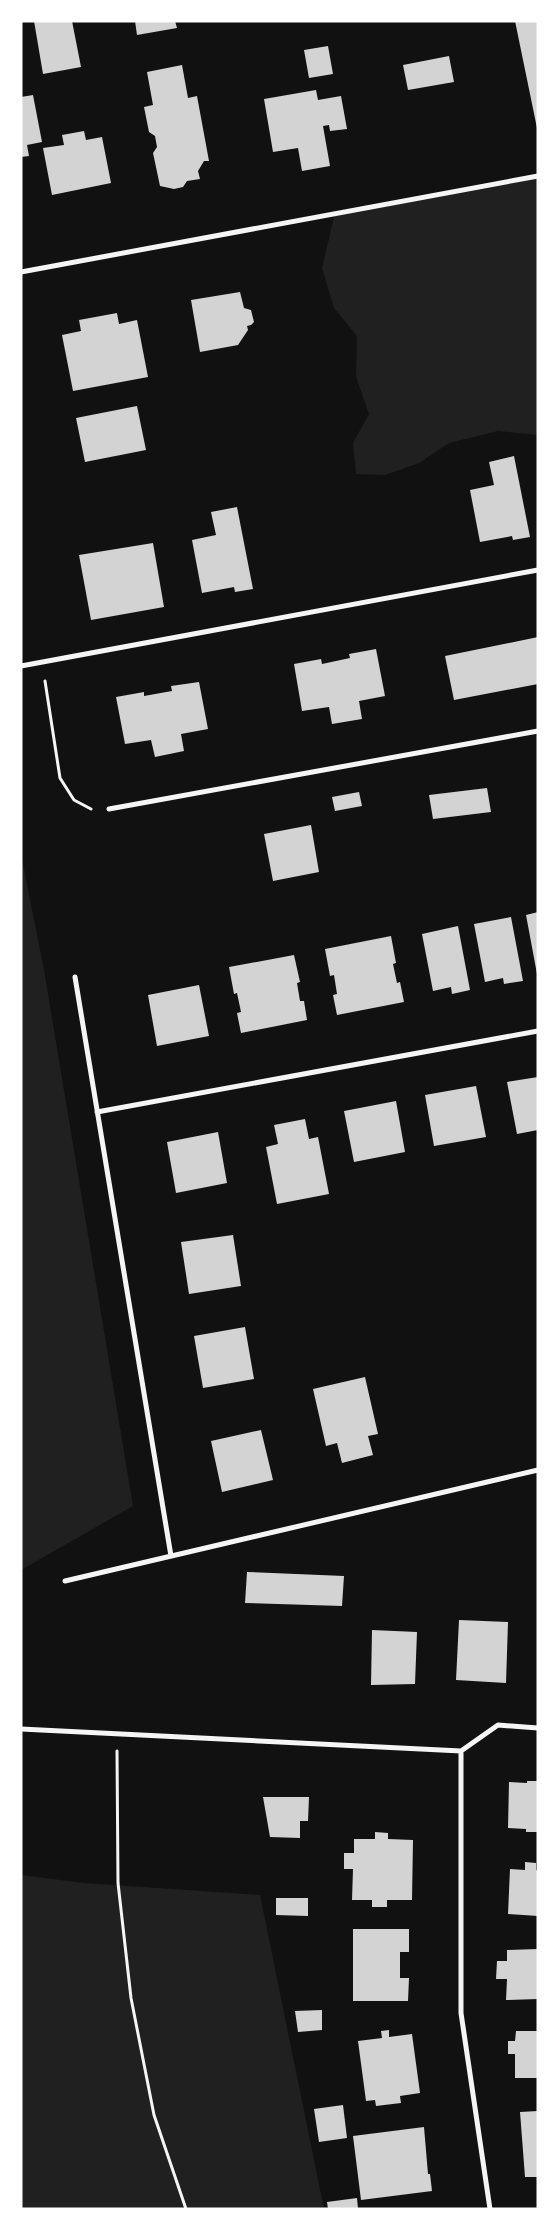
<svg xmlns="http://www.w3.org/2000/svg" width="559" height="2230" font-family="Figtree,sans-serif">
	<rect width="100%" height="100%" fill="#111"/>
	<path fill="#202020" d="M 538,176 L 538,435 L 498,431 L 449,443 L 419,463 L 385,475 L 356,474 L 353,443 L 369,414 L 356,377 L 357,336 L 334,308 L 322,268 L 335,213 Z
		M 21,854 L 44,970 L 133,1506 L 21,1570 Z
		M 21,1875 L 84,1883 L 260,1895 L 324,2209 L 21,2209 Z"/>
	<path fill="#d3d3d3" d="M 34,21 L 72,21 L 81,67 L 43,74 Z
		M 135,21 L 175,21 L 177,28 L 137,35 Z
		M 515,21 L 538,21 L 538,128 L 537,128 Z
		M 328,46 L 333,74 L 309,78 L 304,50 Z
		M 449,56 L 454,82 L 408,90 L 403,65 Z
		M 182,65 L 188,98 L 197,96 L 209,161 L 204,161 L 198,171 L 200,179 L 187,181 L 183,187 L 174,189 L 160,186 L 153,153 L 157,147 L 155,136 L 149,132 L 144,107 L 153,105 L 147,72 Z
		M 316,90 L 318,100 L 341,96 L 347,129 L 330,131 L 329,125 L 323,126 L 330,166 L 302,171 L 298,148 L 273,152 L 264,99 Z
		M 33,95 L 42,142 L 27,145 L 29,156 L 21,157 L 21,97 Z
		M 84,131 L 86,140 L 102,137 L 111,183 L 52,195 L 43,148 L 64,145 L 62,135 Z
		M 240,292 L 244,308 L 251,310 L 254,322 L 251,325 L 247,326 L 248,330 L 238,345 L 200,352 L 191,300 Z
		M 117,313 L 119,324 L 137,320 L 148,377 L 73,391 L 62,335 L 81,331 L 79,320 Z
		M 137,406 L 146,450 L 85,462 L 76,418 Z
		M 514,456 L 530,537 L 513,540 L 512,536 L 480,542 L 470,490 L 494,485 L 489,462 Z
		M 237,507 L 253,589 L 235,592 L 234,587 L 202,593 L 192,540 L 216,535 L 211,512 Z
		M 153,543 L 164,607 L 91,620 L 79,555 Z
		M 538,637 L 538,684 L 454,700 L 445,656 Z
		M 376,649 L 385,696 L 359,701 L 362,719 L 332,724 L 329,707 L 302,711 L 294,664 L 321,659 L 322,664 L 350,658 L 349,654 Z
		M 199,682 L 208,729 L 181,734 L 184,751 L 155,757 L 151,740 L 125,744 L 116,697 L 144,692 L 144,696 L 172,691 L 171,686 Z
		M 487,788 L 491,812 L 433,819 L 429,795 Z
		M 359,792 L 362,806 L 335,811 L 332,797 Z
		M 311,825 L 319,872 L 273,881 L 264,834 Z
		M 538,912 L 538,974 L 537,974 L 526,915 Z
		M 511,917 L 523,981 L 504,984 L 503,978 L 485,982 L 474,924 Z
		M 458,926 L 470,990 L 452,994 L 451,987 L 433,991 L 422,934 Z
		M 391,936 L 396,963 L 393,964 L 397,983 L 400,982 L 404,1002 L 337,1015 L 333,995 L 337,994 L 334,975 L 330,976 L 325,949 Z
		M 294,955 L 300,982 L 297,983 L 300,1001 L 304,1001 L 307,1020 L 241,1033 L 237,1013 L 241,1012 L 237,993 L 234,994 L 229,967 Z
		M 199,985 L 209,1036 L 157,1046 L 148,995 Z
		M 538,1077 L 538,1130 L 517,1134 L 507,1082 Z
		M 476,1086 L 486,1137 L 434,1146 L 425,1095 Z
		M 396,1101 L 405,1152 L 354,1162 L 344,1111 Z
		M 305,1119 L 309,1139 L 318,1137 L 329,1194 L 277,1204 L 266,1147 L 278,1144 L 274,1125 Z
		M 218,1132 L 227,1183 L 176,1193 L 167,1142 Z
		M 233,1235 L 241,1286 L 189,1294 L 181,1242 Z
		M 245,1327 L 254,1379 L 203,1388 L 194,1336 Z
		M 365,1377 L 378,1434 L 368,1436 L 373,1455 L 342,1463 L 337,1443 L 326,1446 L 313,1389 Z
		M 261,1430 L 273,1480 L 222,1492 L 211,1441 Z
		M 247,1572 L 344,1576 L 342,1606 L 245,1603 Z
		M 459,1620 L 508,1622 L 506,1683 L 456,1680 Z
		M 372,1630 L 417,1632 L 415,1684 L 371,1685 Z
		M 527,1781 L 538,1781 L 538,1832 L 526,1832 L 526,1829 L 508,1828 L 509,1782 L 527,1783 Z
		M 263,1797 L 309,1797 L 308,1821 L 300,1821 L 300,1838 L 270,1837 Z
		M 375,1832 L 388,1833 L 388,1839 L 413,1840 L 412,1900 L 387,1900 L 387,1907 L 372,1907 L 372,1900 L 352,1900 L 353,1869 L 344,1869 L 344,1853 L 354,1853 L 354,1839 L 375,1839 Z
		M 525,1862 L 536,1863 L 536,1870 L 538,1871 L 538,1916 L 508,1914 L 510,1869 L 525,1870 Z
		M 276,1898 L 308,1898 L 308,1916 L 276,1915 Z
		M 353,1929 L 409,1929 L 409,1952 L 400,1952 L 400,1978 L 409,1978 L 408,2001 L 353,2001 Z
		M 538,1949 L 538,1999 L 506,2000 L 507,1979 L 496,1979 L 497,1961 L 507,1961 L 507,1950 Z
		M 322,2010 L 322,2030 L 298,2032 L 295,2011 Z
		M 389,2030 L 389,2037 L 412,2034 L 420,2093 L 400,2096 L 401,2103 L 376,2106 L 375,2100 L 366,2101 L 358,2041 L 382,2038 L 381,2031 Z
		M 516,2031 L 538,2031 L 538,2078 L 515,2078 L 515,2054 L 508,2054 L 508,2041 L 515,2041 Z
		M 343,2105 L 347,2138 L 319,2142 L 314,2109 Z
		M 538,2111 L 538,2177 L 525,2177 L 520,2112 Z
		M 424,2127 L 428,2174 L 430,2174 L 432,2191 L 361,2200 L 353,2136 Z
		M 357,2198 L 358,2209 L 328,2209 L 327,2202 Z"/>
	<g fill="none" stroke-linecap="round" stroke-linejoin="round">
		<path stroke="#f5f5f5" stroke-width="3" d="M 45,681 L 60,778 L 74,800 L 91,809
			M 117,1751 L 118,1883 L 131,1998 L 154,2115 L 186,2209"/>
		<path stroke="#f5f5f5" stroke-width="5" d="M 21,272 L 538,176
			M 21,666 L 538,570
			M 109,809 L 538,731
			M 75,977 L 171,1556
			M 97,1112 L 538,1031
			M 65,1581 L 538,1470
			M 21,1729 L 461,1751 L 498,1725 L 538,1728
			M 461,1751 L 461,2013 L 490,2209"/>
	</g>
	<rect width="559" height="2230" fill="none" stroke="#ffffff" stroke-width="45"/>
</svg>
